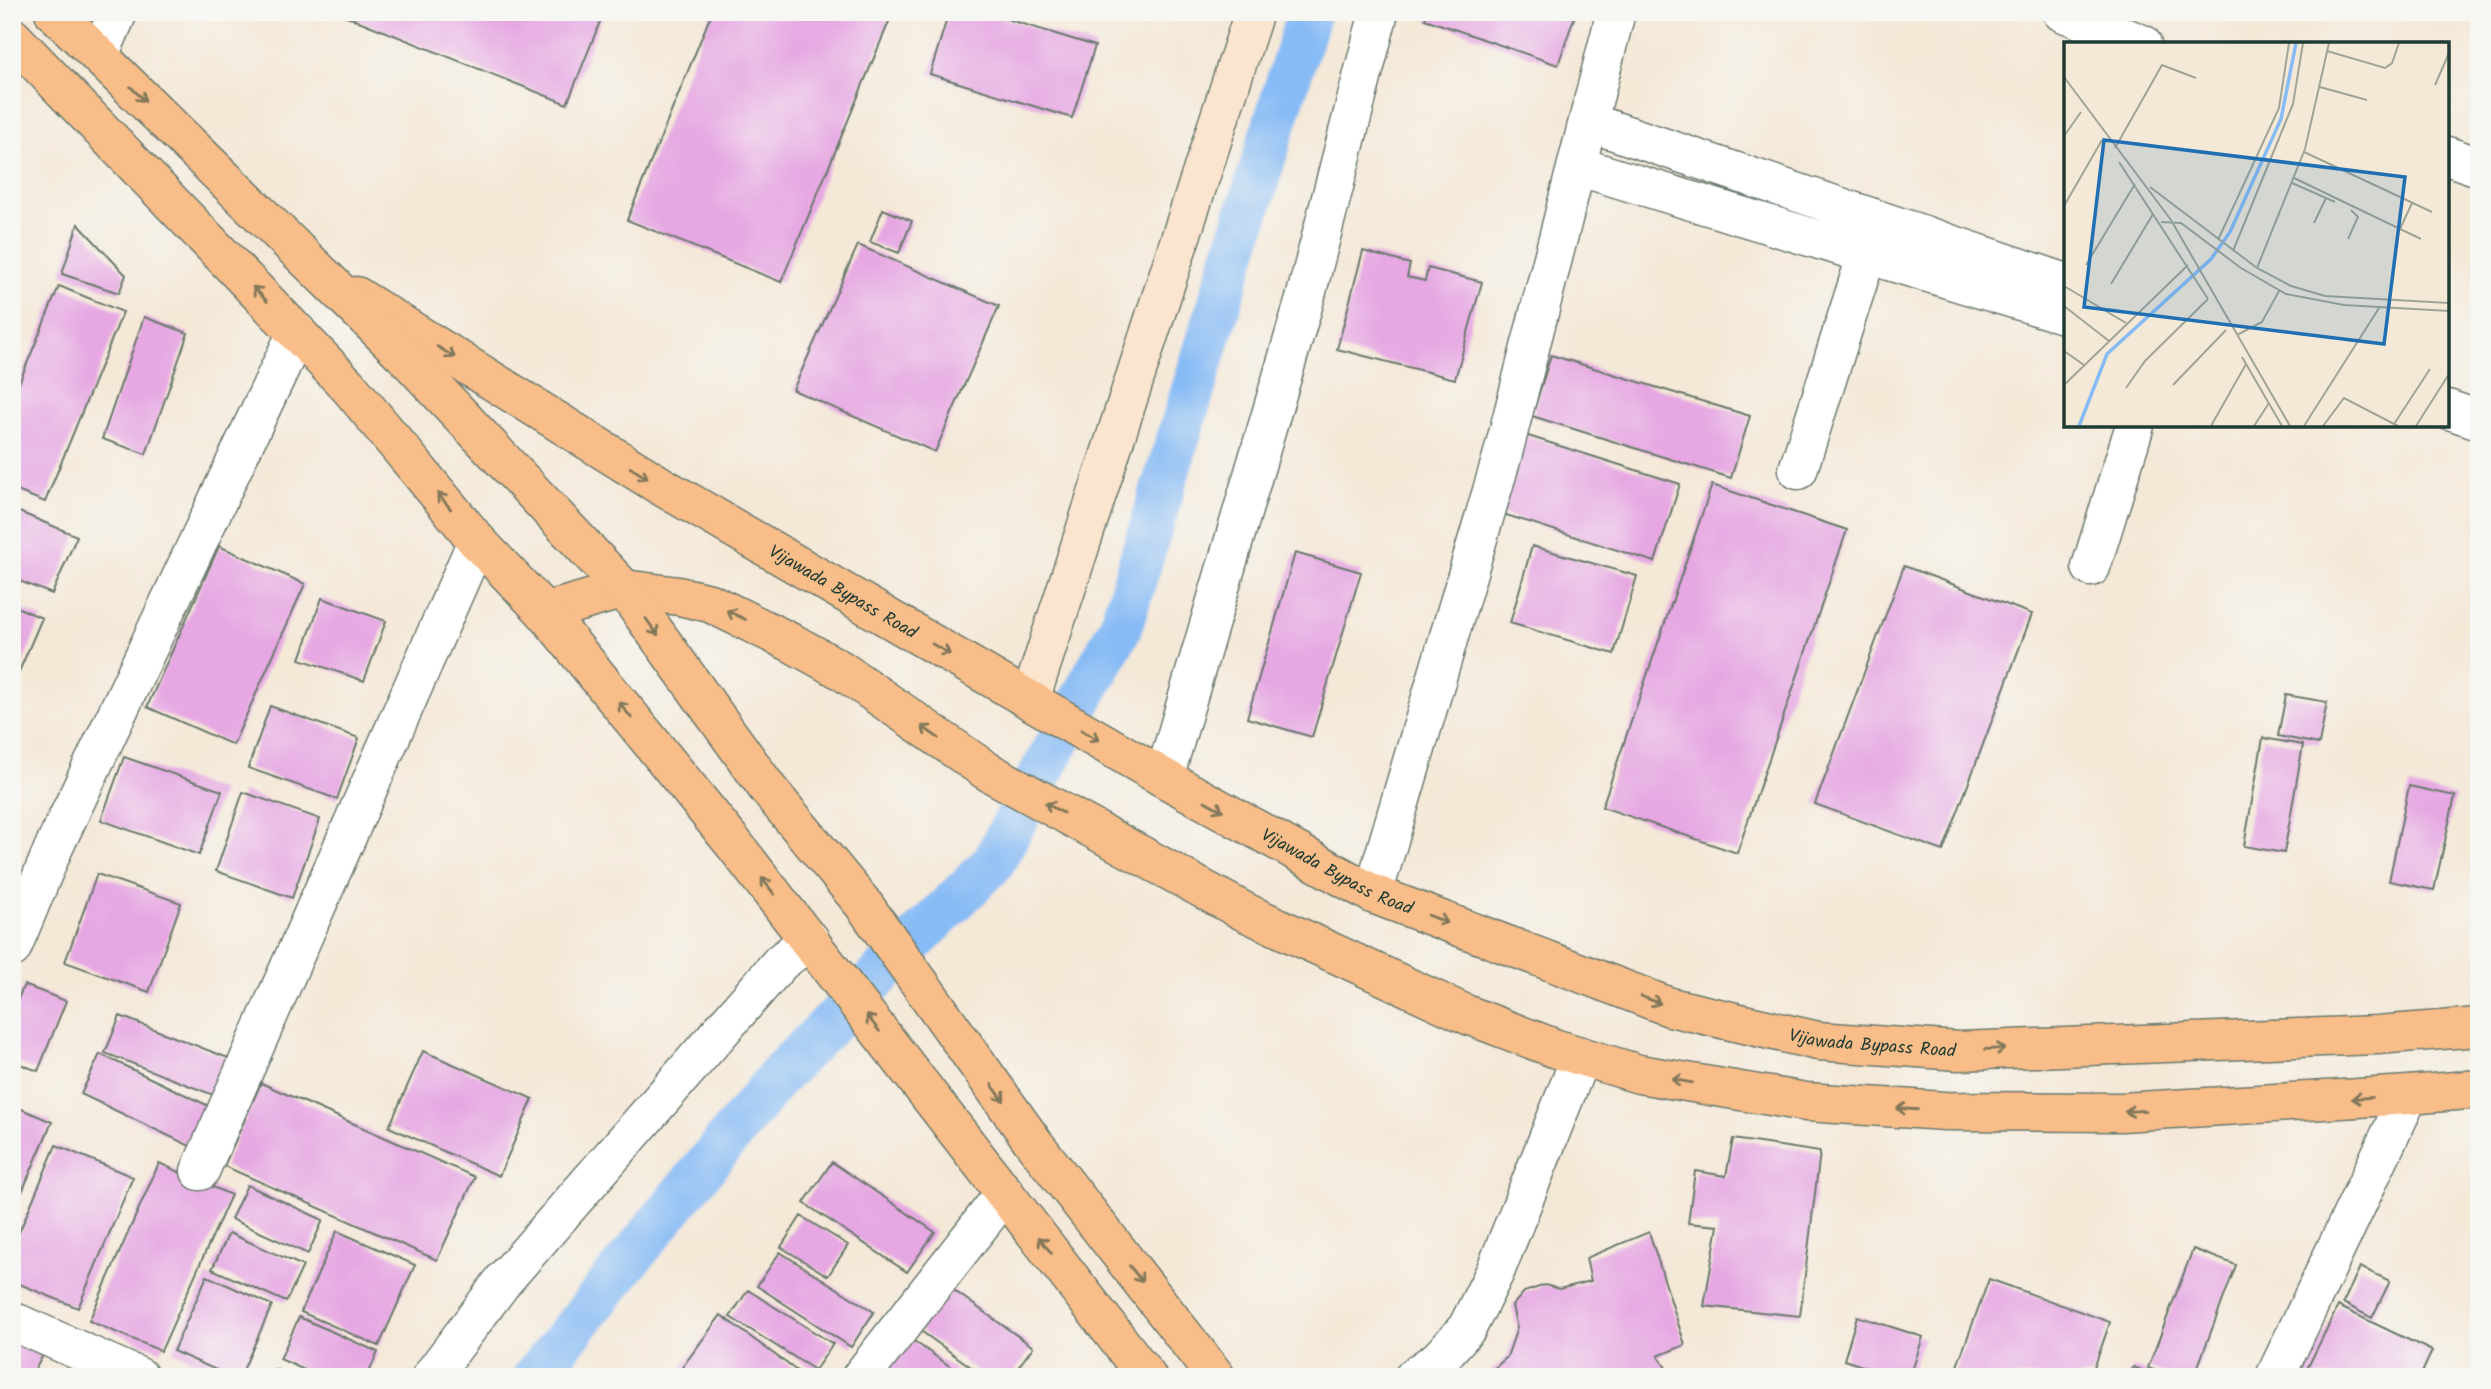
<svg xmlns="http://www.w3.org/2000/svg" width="2491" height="1389" font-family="Kalam,sans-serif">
	<rect width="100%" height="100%" fill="#f6f6f2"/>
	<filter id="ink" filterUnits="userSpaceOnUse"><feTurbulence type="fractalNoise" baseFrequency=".0143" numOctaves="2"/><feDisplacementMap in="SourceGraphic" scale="14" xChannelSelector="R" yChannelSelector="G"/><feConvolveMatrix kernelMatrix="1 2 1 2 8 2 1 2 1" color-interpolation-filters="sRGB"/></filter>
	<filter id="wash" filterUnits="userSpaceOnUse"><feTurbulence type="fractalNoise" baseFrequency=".00686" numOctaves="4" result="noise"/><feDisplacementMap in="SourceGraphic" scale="28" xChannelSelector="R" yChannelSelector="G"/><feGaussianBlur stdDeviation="1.57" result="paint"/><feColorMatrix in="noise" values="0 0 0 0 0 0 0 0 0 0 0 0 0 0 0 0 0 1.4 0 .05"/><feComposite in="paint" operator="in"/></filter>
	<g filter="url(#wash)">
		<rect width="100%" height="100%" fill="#f4e8d7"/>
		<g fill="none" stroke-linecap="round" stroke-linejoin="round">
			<path stroke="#87bbf5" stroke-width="44" d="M 534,1377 L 781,1073 L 992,864 L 1120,628 L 1309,12"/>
		</g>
		<g id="blocks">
			<path fill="#e6a7e2" d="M 336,12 L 604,12 L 567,104 Z
				M 712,12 L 893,12 L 781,282 L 627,220 Z
				M 949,12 L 984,12 L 1095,46 L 1072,118 L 930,74 Z
				M 1427,12 L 1576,12 L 1558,65 L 1425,19 Z
				M 883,209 L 912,221 L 899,253 L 870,242 Z
				M 78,224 L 126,275 L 119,293 L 62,274 Z
				M 858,245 L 999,306 L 935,452 L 793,390 Z
				M 1363,251 L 1410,264 L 1407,277 L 1425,281 L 1428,268 L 1482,282 L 1455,379 L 1337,349 Z
				M 59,286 L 123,312 L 45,502 L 12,489 L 12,400 Z
				M 144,317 L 188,333 L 146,454 L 102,439 Z
				M 1551,355 L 1750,416 L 1731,478 L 1532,416 Z
				M 1525,435 L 1680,484 L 1655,562 L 1500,513 Z
				M 1712,485 L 1847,530 L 1737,853 L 1602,807 Z
				M 12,509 L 77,536 L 52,594 L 12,578 Z
				M 219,546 L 305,584 L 233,745 L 147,707 Z
				M 1532,546 L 1637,576 L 1614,654 L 1510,623 Z
				M 1295,553 L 1361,572 L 1312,737 L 1247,718 Z
				M 1904,566 L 2032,614 L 1943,851 L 1815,804 Z
				M 322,598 L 386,621 L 364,681 L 300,659 Z
				M 12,605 L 42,618 L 12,688 Z
				M 2286,695 L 2327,702 L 2319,744 L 2278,736 Z
				M 270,706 L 359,738 L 337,799 L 248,768 Z
				M 2263,738 L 2303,745 L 2284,853 L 2244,846 Z
				M 124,757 L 222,791 L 199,855 L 101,820 Z
				M 2409,786 L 2455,796 L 2434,890 L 2389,881 Z
				M 243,792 L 320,819 L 292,898 L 216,871 Z
				M 97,874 L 181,903 L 149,992 L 65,962 Z
				M 24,985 L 66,1001 L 38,1071 L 12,1061 L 12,1012 Z
				M 120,1016 L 236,1061 L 221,1098 L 105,1053 Z
				M 423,1051 L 533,1099 L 499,1176 L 389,1127 Z
				M 100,1054 L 215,1109 L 196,1149 L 81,1094 Z
				M 261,1083 L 475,1177 L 437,1260 L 224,1166 Z
				M 12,1105 L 52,1122 L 12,1215 Z
				M 1733,1139 L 1820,1152 L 1800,1316 L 1704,1306 L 1718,1226 L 1688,1223 L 1695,1171 L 1726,1176 Z
				M 56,1145 L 133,1177 L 78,1308 L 12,1281 L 12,1249 Z
				M 832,1162 L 935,1232 L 907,1272 L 804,1203 Z
				M 159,1163 L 231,1195 L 161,1351 L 89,1321 Z
				M 247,1185 L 323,1220 L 308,1254 L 231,1219 Z
				M 801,1216 L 848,1245 L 828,1276 L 781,1247 Z
				M 337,1231 L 415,1265 L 379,1346 L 301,1312 Z
				M 1649,1232 L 1685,1345 L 1658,1356 L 1672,1377 L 1488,1377 L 1489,1373 L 1507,1357 L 1517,1328 L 1512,1306 L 1524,1292 L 1545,1285 L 1559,1289 L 1591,1281 L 1586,1258 Z
				M 229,1233 L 303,1266 L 286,1302 L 212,1269 Z
				M 2193,1249 L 2236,1265 L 2194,1377 L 2173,1377 L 2148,1368 Z
				M 780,1252 L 874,1312 L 851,1347 L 757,1286 Z
				M 2360,1267 L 2390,1281 L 2372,1318 L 2343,1303 Z
				M 207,1276 L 272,1305 L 240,1377 L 232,1377 L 173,1351 Z
				M 1989,1279 L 2110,1322 L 2091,1377 L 1953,1377 Z
				M 945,1284 L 1033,1347 L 1011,1377 L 985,1377 L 914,1326 Z
				M 748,1290 L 833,1344 L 815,1370 L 730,1317 Z
				M 2338,1306 L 2432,1351 L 2420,1377 L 2303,1377 Z
				M 721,1315 L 805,1377 L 675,1377 Z
				M 1857,1316 L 1923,1337 L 1910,1377 L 1896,1377 L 1844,1360 Z
				M 299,1317 L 378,1352 L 367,1377 L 320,1377 L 280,1359 Z
				M 12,1329 L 47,1348 L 31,1377 L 12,1377 Z
				M 904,1334 L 965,1377 L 873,1377 Z
				M 2133,1367 L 2158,1376 L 2158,1377 L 2129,1377 Z
				M 275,1369 L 293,1377 L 271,1377 Z"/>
		</g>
	</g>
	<g filter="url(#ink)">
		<use href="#blocks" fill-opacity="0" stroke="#6a796d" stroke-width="2"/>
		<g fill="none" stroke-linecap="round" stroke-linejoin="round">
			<defs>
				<path id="street" d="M 2062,12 L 2142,44
					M 99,56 L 118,12
					M 1588,122 L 2066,283
					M 2447,156 L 2479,167
					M 1577,166 L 2066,315
					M 2447,409 L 2479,420
					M 1798,470 L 1867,254
					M 2091,567 L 2135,425
					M 1164,778 L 1305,299 L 1379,12
					M 1373,894 L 1502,457 L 1616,12
					M 12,948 L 54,847 L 297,332
					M 200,1171 L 477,541
					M 12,1321 L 139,1377
					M 431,1377 L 503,1281 L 781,962 L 810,940
					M 861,1377 L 1005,1193
					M 1414,1377 L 1439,1359 L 1467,1328 L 1495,1272 L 1581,1056
					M 2275,1377 L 2409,1095"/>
				<path id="secondary" d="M 1030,700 L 1254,12"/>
				<g id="primary">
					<path id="s1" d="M 356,296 L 661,486 L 1164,778 L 1373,894 L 1670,1007 L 1818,1041 L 1959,1051 L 2377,1035 L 2479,1027"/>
					<path d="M 545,612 L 624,589 L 679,596 L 710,603 L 792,643 L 841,670 L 987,771 L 1245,912 L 1468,1015 L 1554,1048 L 1639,1074 L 1806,1102 L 1945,1111 L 2121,1112 L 2409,1095 L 2479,1089"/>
				</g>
				<path id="highway" d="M 54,12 L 404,355 L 624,589 L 768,789 L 864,905 L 1033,1142 L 1216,1377
					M 12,37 L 349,387 L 477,541 L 545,612 L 734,844 L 1147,1377"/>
			</defs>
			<use href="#street" stroke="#6a796d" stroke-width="41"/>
			<use href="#secondary" stroke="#6a796d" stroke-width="41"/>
			<use href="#primary" stroke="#6a796d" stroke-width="41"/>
			<use href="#highway" stroke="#6a796d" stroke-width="41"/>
			<use href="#street" stroke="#fff" stroke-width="38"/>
			<use href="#secondary" stroke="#fce5cf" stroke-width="38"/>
			<use href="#primary" stroke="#f8bd88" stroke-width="38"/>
			<use href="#highway" stroke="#f8bd88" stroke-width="38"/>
		</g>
		<defs><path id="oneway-shaft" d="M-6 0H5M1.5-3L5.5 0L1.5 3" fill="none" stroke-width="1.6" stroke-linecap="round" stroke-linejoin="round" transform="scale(1.75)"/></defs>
		<g stroke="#81775a">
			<use href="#oneway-shaft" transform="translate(138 94) rotate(44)"/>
			<use href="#oneway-shaft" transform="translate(260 294) rotate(-134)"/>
			<use href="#oneway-shaft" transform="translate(446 352) rotate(32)"/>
			<use href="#oneway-shaft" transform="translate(639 473) rotate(32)"/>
			<use href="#oneway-shaft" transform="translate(444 501) rotate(-130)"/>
			<use href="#oneway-shaft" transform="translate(736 615) rotate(-155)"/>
			<use href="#oneway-shaft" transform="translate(652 627) rotate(54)"/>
			<use href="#oneway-shaft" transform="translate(941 649) rotate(30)"/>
			<use href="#oneway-shaft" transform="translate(625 710) rotate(-129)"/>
			<use href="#oneway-shaft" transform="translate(930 732) rotate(-145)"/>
			<use href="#oneway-shaft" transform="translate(1090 735) rotate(30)"/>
			<use href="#oneway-shaft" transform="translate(1214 806) rotate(29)"/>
			<use href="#oneway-shaft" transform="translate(1054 808) rotate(-151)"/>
			<use href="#oneway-shaft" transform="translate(768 886) rotate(-128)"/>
			<use href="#oneway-shaft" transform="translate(1438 919) rotate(21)"/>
			<use href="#oneway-shaft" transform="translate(1651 1000) rotate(21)"/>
			<use href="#oneway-shaft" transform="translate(873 1023) rotate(-128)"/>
			<use href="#oneway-shaft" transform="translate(1995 1049) rotate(-2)"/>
			<use href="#oneway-shaft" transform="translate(1682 1081) rotate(-170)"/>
			<use href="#oneway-shaft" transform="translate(998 1093) rotate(54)"/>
			<use href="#oneway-shaft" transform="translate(2362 1098) rotate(177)"/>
			<use href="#oneway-shaft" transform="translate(1907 1109) rotate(-176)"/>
			<use href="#oneway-shaft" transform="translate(2135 1111) rotate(177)"/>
			<use href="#oneway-shaft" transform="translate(1045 1245) rotate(-128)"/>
			<use href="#oneway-shaft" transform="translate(1136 1274) rotate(52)"/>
		</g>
	</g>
	<g text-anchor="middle" stroke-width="7" stroke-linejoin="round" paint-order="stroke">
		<g font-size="18" fill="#1f3d34" stroke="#f6f6f2">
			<text dy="6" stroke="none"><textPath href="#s1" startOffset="570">Vijawada Bypass Road</textPath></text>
			<text dy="6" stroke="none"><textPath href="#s1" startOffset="1138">Vijawada Bypass Road</textPath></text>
			<text dy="6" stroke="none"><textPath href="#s1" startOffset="1704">Vijawada Bypass Road</textPath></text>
		</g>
	</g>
	<g transform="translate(2064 42)">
		<rect width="385" height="385" fill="#f4e8d7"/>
		<path fill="none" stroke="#87bbf5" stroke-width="3.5" d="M 15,384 L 43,312 L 147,217 L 166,190 L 217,77 L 232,1"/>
		<path fill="none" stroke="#9fa496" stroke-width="2" d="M 263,9 L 321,26 L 328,21 L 335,1M 0,35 L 107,178 L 226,384M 371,43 L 385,11M 256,45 L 303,58M 0,94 L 17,70M 51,106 L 98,23 L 132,36M 240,110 L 368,170M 55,120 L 144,257M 230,136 L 357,197M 228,141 L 271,160M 86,145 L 193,226 L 227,244 L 261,254 L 385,261M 0,164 L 38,98M 97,180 L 117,181 L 177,226 L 222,252 L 280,263 L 385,269M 250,181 L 262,156M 336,187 L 348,161M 284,197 L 294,175 L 287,168M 154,198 L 215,66 L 225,1M 169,209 L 229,62 L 239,1M 22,223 L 71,142M 193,226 L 241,107 L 265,1M 47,242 L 89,172M 0,244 L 62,281M 0,264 L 45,299M 173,293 L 198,280 L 215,249M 0,309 L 20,323M 178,315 L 218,384M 0,343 L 124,223M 109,343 L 162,288M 62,346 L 81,319 L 144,257M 330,382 L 366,327M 147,384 L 182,322M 190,384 L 205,361M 240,384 L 315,266M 259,384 L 280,356 L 334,384M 352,384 L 385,332"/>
		<path fill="#1f6fb2" fill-opacity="0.15" stroke="#1f6fb2" stroke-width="3.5" d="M 40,98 L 341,135 L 320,302 L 20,265 Z"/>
		<rect width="385" height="385" fill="none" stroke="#1f3d34" stroke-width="3.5"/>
	</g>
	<rect width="2491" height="1389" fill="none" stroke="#f6f6f2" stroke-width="42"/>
</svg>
